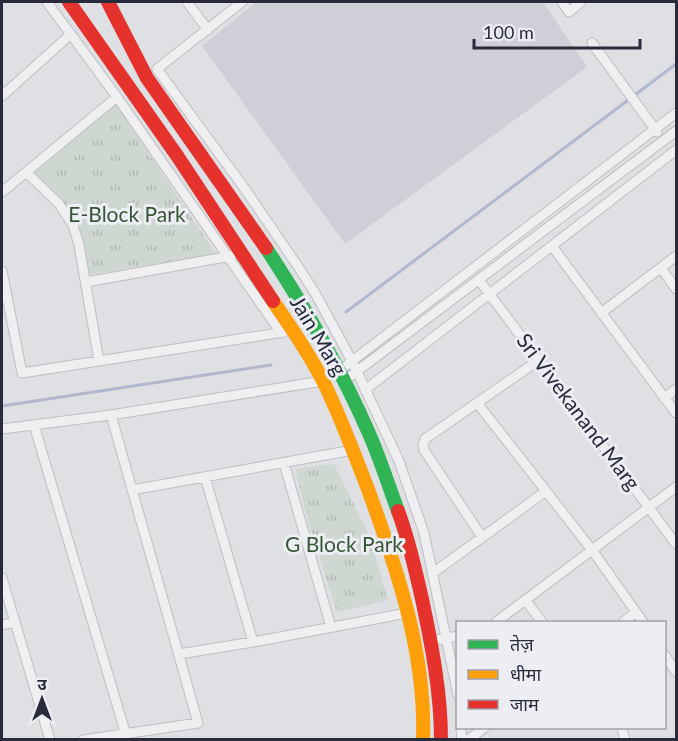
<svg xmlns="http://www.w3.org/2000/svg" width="678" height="741" font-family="Lato,'Noto Sans Devanagari',sans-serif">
	<defs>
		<pattern id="park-tufts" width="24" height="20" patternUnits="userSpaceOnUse" patternTransform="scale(1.5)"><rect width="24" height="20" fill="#ced7d0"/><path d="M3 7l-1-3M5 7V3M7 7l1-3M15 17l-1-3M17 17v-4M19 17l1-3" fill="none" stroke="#b1b9b4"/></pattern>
	</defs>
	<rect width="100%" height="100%" fill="#dfe0e4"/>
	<path fill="#cecfd7" d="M 256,2 L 543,2 L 587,67 L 345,244 L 202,46 Z"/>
	<path fill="url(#park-tufts)" d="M 115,103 L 216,254 L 88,275 L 75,219 L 33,174 Z
		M 334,464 L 369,535 L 388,600 L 337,612 L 309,525 L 295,469 Z"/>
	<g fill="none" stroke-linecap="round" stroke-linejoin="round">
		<path stroke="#afb8ce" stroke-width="3" d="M 346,312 L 676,64
			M 2,406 L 271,365"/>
		<defs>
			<path id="street" d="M 47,2 L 117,97 L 281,333
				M 187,2 L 208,30
				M 242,2 L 157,69 L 245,189 L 299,268 L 315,293 L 352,361 L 399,461 L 424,533 L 458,695
				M 562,2 L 569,12 L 581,2
				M 592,43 L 657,132
				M 2,96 L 71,34
				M 26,172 L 59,204 L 73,225 L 79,245 L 99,361
				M 2,192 L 117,97
				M 552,246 L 676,413
				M 661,268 L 676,289
				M 2,271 L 22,373 L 284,332
				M 479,280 L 676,544
				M 86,282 L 231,256
				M 601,313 L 676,256
				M 339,371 L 676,113
				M 344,381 L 676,131
				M 365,390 L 676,150
				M 664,398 L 676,389
				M 478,404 L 592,550 L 643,622
				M 34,425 L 126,735
				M 2,429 L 111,415 L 323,381
				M 284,463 L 331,627
				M 205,477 L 253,642
				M 132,490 L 353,450
				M 482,537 L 424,450 L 423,445 L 425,439 L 539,360
				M 433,573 L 546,491
				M 2,578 L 50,740
				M 526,601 L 542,622
				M 496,622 L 676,487
				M 623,622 L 636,612
				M 2,625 L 14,622
				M 431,641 L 458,636
				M 179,654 L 253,642 L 407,613
				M 664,654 L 676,672
				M 461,728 L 462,740
				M 622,728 L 625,740
				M 83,740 L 198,723 L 111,415
				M 468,740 L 484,728"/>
		</defs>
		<use href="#street" stroke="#bdbec2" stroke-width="11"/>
		<use href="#street" stroke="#efeff1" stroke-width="9"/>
		<path stroke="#30b455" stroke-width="14" d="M 266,248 C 304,306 339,365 367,429 C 379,455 388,484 398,511"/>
		<path stroke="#ff9f0a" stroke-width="14" d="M 273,301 C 291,328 310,354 324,383 C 341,418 355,455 369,492 C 398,572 426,654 423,740"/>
		<path stroke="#e5322d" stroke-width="14" d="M 69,2 L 178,157 L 273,301
			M 108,2 L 147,78 L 266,248
			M 398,511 C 409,540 415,569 422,599 C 432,646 441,693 441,740"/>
	</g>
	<g text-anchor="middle" stroke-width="6" stroke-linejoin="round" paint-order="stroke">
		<g font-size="21" fill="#365636" stroke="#edeef4">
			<text x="127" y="222">E-Block Park</text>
			<text x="344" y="552">G Block Park</text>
		</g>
		<g font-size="21" fill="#282b3c" stroke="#edeef4">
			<text transform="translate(318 336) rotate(59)" y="7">Jain Marg</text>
			<text transform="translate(578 412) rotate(53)" y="7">Sri Vivekanand Marg</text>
		</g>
	</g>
	<rect width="678" height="741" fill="none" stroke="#282b3c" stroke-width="6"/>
	<rect x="456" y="621" width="210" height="108" fill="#edeef4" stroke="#9ea0aa" stroke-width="1.5"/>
	<rect x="468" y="640" width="30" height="9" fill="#30b455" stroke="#9ea0aa" stroke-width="1.5"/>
	<text x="510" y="651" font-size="18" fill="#282b3c">तेज़</text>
	<rect x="468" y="670" width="30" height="9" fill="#ff9f0a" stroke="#9ea0aa" stroke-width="1.5"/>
	<text x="510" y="681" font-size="18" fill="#282b3c">धीमा</text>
	<rect x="468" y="700" width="30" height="9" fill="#e5322d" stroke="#9ea0aa" stroke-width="1.5"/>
	<text x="510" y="711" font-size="18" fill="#282b3c">जाम</text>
	<g transform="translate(42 699)" stroke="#edeef4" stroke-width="4.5" paint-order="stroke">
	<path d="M0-4.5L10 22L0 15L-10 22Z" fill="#282b3c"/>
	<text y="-9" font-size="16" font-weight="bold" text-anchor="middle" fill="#282b3c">उ</text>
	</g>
	<path d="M474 39v9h166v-9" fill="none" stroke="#282b3c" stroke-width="3"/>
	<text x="483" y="39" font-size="18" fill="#282b3c" stroke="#edeef4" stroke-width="4.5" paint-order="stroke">100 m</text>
</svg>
